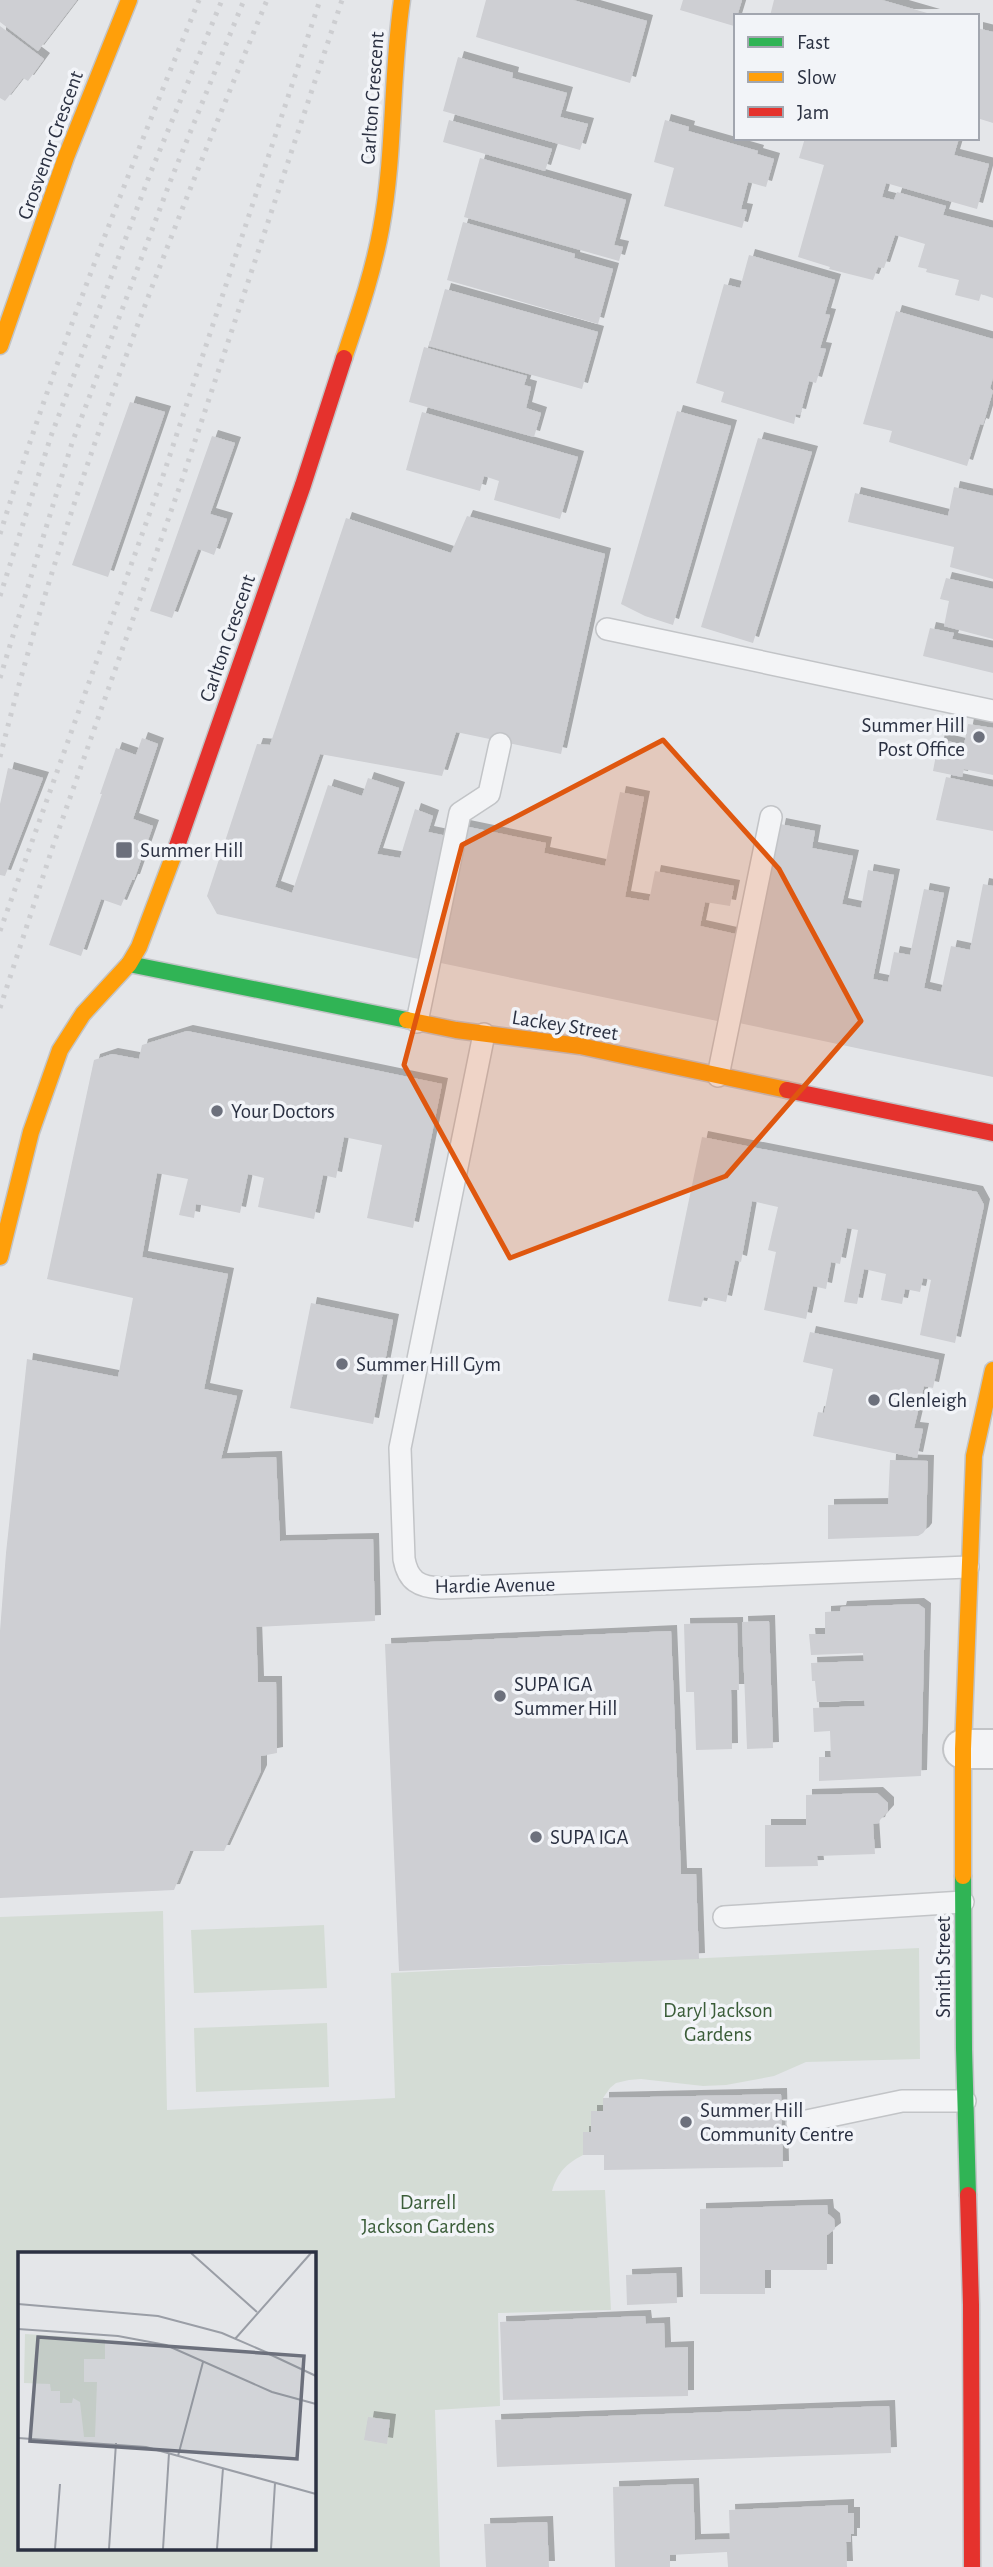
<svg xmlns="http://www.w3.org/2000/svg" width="993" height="2567" font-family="'Alegreya Sans',sans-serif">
	<defs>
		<filter id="shadow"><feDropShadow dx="6" dy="-6" stdDeviation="0" flood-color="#0004"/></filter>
	</defs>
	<rect width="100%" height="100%" fill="#e4e6e9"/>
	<path fill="#d4dcd5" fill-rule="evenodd" d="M 163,1911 L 167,2110 L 395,2098 L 391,1973 L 919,1948 L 920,2059 L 806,2062 L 774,2076 L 726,2085 L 703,2086 L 641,2079 L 629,2080 L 616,2083 L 610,2088 L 603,2098 L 603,2111 L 591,2111 L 591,2132 L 583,2133 L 583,2155 C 566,2164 558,2172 552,2191 L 605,2190 L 611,2310 L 498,2313 L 500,2406 L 435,2410 L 440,2567 L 0,2567 L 0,1917 ZM 19,2254 L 313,2254 L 313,2548 L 19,2548 Z
		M 324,1925 L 327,1988 L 194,1993 L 191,1930 Z
		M 327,2023 L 329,2087 L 196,2092 L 194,2028 Z"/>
	<path fill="#cecfd3" filter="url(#shadow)" d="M 0,0 L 77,0 L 38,51 L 0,22 Z
		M 486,0 L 573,0 L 647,21 L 630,83 L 476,37 Z
		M 683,0 L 742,0 L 734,26 L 680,10 Z
		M 774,0 L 882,0 L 934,15 L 770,16 Z
		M 0,26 L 44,59 L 28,81 L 23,78 L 5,101 L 0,98 Z
		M 977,28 L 993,32 L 993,123 L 977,118 Z
		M 458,57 L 513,73 L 512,78 L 567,93 L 560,117 L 588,124 L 580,150 L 443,111 Z
		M 449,120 L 552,149 L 545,171 L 443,142 Z
		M 665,120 L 689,127 L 688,131 L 758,151 L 757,154 L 774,159 L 766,187 L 748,182 L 741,209 L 747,210 L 742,228 L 664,206 L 674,168 L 654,162 Z
		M 805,138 L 959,138 L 954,155 L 989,164 L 977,209 L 886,183 L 882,197 L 894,200 L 897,192 L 946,206 L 943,215 L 993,228 L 993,298 L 981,294 L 979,301 L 955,295 L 959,280 L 926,272 L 927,269 L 918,267 L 925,244 L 895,235 L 884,268 L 878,267 L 873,280 L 829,269 L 830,267 L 798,257 L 824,165 L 799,158 Z
		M 480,158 L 626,200 L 614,245 L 623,247 L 619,261 L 464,217 Z
		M 463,222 L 575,254 L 574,258 L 613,269 L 598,324 L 447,280 Z
		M 749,255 L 835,280 L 825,314 L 830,315 L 820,348 L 826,349 L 816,383 L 809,381 L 800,415 L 796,414 L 794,424 L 721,402 L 724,392 L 696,383 L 724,284 L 740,288 Z
		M 445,289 L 598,332 L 582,389 L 429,346 Z
		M 896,311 L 993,339 L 993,378 L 990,388 L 993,391 L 983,425 L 980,424 L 967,466 L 889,442 L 892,431 L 863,424 Z
		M 424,347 L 527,376 L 524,385 L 531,387 L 526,408 L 541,413 L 534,437 L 409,402 Z
		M 130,402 L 165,412 L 108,577 L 72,565 Z
		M 677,411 L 731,426 L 673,625 L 645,616 L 621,604 Z
		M 422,412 L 578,457 L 560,519 L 494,500 L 499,481 L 484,476 L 480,491 L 406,470 Z
		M 212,436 L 235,443 L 210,514 L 227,519 L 214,555 L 198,549 L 172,618 L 150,611 Z
		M 758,438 L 812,452 L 753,643 L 701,627 Z
		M 954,487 L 993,496 L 993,579 L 950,567 L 954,547 L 848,522 L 855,493 L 948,516 Z
		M 467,516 L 605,554 L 561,754 L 456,732 L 442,776 L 320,754 L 275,887 L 292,893 L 328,785 L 362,796 L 368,778 L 399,788 L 377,854 L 400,858 L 415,809 L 433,816 L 428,832 L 447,836 L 423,960 L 217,914 L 207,896 L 257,744 L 270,745 L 346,518 L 451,553 Z
		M 946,578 L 993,589 L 993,639 L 944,626 L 949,601 L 940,599 Z
		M 930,628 L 954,633 L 952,639 L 993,648 L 993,673 L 923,656 Z
		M 968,724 L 993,728 L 993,775 L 964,769 L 962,777 L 933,771 L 939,739 L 964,745 Z
		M 142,738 L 158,744 L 133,819 L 153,826 L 134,880 L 132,880 L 121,906 L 101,899 L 81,956 L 49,945 L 102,794 L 100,794 L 116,748 L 136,755 Z
		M 8,768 L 43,778 L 5,876 L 0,875 L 0,804 Z
		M 946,777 L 993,787 L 993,831 L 936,820 Z
		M 620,792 L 644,797 L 625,897 L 649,901 L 655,871 L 734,886 L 730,906 L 705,902 L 700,926 L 740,935 L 722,1022 L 436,962 L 464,826 L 546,843 L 544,853 L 605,866 Z
		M 780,824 L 815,831 L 812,848 L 853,856 L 842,904 L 861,908 L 868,870 L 894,875 L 873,979 L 888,982 L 894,952 L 910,955 L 924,889 L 944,893 L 924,988 L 941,992 L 951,946 L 970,950 L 983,884 L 993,886 L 993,1077 L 739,1023 Z
		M 187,1031 L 442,1084 L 413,1228 L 367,1218 L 382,1145 L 344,1137 L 336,1178 L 323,1175 L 314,1219 L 258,1207 L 264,1178 L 248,1174 L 240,1213 L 196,1204 L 194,1218 L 179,1215 L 188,1179 L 157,1173 L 142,1257 L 228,1274 L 204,1389 L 237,1396 L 221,1459 L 276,1457 L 280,1541 L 373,1539 L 375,1621 L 256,1627 L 258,1682 L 276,1682 L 277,1753 L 261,1756 L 261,1771 L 224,1851 L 190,1851 L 174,1890 L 0,1898 L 0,1631 L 6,1553 L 27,1359 L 118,1377 L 133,1298 L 47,1279 L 94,1060 L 112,1054 L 139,1059 L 142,1045 Z
		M 702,1137 L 977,1192 L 984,1205 L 955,1343 L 920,1335 L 931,1280 L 923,1278 L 920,1292 L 905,1289 L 902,1304 L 881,1300 L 886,1274 L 864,1269 L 857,1304 L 844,1302 L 858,1230 L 847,1228 L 840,1264 L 831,1262 L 826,1289 L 813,1286 L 806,1319 L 764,1310 L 776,1252 L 768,1250 L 778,1207 L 752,1201 L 741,1262 L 735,1260 L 726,1302 L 704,1297 L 701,1307 L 668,1301 Z
		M 311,1303 L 393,1320 L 373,1424 L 290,1408 Z
		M 810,1332 L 939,1360 L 933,1388 L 924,1386 L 914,1428 L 923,1429 L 917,1458 L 813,1436 L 818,1412 L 824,1413 L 833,1369 L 803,1362 Z
		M 890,1460 L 928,1461 L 926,1529 L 923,1533 L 918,1536 L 828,1539 L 828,1505 L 888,1504 Z
		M 918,1604 L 925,1609 L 921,1776 L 819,1781 L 819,1757 L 831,1757 L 830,1731 L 814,1732 L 813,1708 L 865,1706 L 864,1700 L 817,1702 L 815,1681 L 812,1681 L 811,1663 L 864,1661 L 863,1653 L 811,1655 L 809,1634 L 825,1634 L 825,1612 L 840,1611 L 841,1607 Z
		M 769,1621 L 773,1748 L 747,1749 L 742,1622 Z
		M 737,1623 L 739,1690 L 731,1690 L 732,1749 L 696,1750 L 694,1692 L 686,1692 L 684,1624 Z
		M 671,1631 L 681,1874 L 696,1874 L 699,1959 L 399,1971 L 385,1644 Z
		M 877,1793 L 888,1803 L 888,1811 L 880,1820 L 879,1823 L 873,1824 L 875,1854 L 817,1856 L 818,1866 L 765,1867 L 765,1825 L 806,1825 L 806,1795 Z
		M 781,2094 L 783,2167 L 604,2170 L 604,2155 L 583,2155 L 583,2132 L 591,2132 L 591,2111 L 603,2111 L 603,2098 Z
		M 827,2205 L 828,2214 L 834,2219 L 835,2229 L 827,2235 L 827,2270 L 765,2270 L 765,2294 L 700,2294 L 700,2209 Z
		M 676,2273 L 677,2303 L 627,2305 L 626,2275 Z
		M 645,2316 L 646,2324 L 664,2323 L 665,2348 L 688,2347 L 688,2396 L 503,2400 L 500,2322 Z
		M 889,2406 L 891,2453 L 497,2467 L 495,2420 Z
		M 368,2417 L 390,2420 L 387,2444 L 364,2440 Z
		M 693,2484 L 695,2540 L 730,2539 L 729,2510 L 848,2505 L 848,2513 L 854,2513 L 854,2534 L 851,2534 L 851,2542 L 846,2542 L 847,2567 L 728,2567 L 727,2552 L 670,2555 L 670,2567 L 615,2567 L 613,2487 Z
		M 547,2522 L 549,2567 L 486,2567 L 484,2524 Z"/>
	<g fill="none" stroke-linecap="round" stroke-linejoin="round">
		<defs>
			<path id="lane" d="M 607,629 L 993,711
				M 417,1022 L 460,813 L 489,794 L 500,744
				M 484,1034 L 400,1448 L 404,1559 C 408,1581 419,1587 441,1588 L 968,1567
				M 718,1076 L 771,817
				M 724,1917 L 963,1902
				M 797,2123 L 902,2101 L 965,2101"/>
			<path id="street" d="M 963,1749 L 993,1749"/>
			<path id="fast" d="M 129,964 L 407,1020
				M 963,1876 L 964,2049 L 968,2195"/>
			<path id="slow" d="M 0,346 L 66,157 L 129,0
				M 344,358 C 358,316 373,273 381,229 C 395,154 391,76 402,0
				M 407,1020 L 456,1030 L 580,1046 L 787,1090
				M 0,1257 L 31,1132 L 60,1050 L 83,1014 L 129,964 L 139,947 L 176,849
				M 963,1876 L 963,1749 L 974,1456 L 993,1370"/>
			<path id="jam" d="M 176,849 L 303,485 L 344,358
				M 787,1090 L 993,1133
				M 968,2195 L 971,2305 L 972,2567"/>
		</defs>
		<use href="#lane" stroke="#c2c4c7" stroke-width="24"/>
		<use href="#street" stroke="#c2c4c7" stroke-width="42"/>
		<use href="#fast" stroke="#c2c4c7" stroke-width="19"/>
		<use href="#slow" stroke="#c2c4c7" stroke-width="19"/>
		<use href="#jam" stroke="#c2c4c7" stroke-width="19"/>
		<use href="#lane" stroke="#f3f4f6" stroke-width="21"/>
		<use href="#street" stroke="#f3f4f6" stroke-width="38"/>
		<use href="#fast" stroke="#30b455" stroke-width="16"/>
		<use href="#slow" stroke="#ff9f0a" stroke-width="16"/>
		<use href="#jam" stroke="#e5322d" stroke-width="16"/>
		<path stroke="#cdced1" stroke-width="5" stroke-dasharray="3.5 7" stroke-linecap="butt" d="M 0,534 C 57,352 127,176 199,0
			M 0,596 L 51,436 L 150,174 L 222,0
			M 0,678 L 72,443 L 170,182 L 244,0
			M 0,757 C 65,497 165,247 267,0
			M 0,931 L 164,473 L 320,0
			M 0,1008 L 53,846 L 182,480 L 342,0"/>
	</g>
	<path fill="#df570f" fill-opacity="0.2" stroke="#df570f" stroke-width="5" stroke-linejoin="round" d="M 663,740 L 779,869 L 861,1021 L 726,1176 L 510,1258 L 404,1065 L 462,845 Z"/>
	<g fill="#6c707c" stroke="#f2f4f8" stroke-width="2.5">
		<circle cx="979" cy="737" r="7"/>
		<rect x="115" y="841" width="18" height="18" rx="3.5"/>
		<circle cx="217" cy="1111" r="7"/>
		<circle cx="342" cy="1364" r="7"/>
		<circle cx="874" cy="1400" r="7"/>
		<circle cx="500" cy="1696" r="7"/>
		<circle cx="536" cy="1837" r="7"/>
		<circle cx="686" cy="2122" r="7"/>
	</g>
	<g text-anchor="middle" stroke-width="7" stroke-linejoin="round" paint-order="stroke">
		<g font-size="21" fill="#2b3142" stroke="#f2f4f8">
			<text transform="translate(372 98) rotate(-86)" y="7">Carlton Crescent</text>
			<text transform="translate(50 145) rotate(-70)" y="7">Grosvenor Crescent</text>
			<text transform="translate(227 638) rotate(-71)" y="7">Carlton Crescent</text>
			<text transform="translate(565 1025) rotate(9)" y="7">Lackey Street</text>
			<text transform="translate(495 1585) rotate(-1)" y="7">Hardie Avenue</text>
			<text transform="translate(943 1967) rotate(-90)" y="7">Smith Street</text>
		</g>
		<g font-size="21" fill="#2b3142" stroke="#f2f4f8" text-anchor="start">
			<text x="965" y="732" text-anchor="end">Summer Hill<tspan x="965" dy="24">Post Office</tspan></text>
			<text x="140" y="857">Summer Hill</text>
			<text x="231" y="1118">Your Doctors</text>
			<text x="356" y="1371">Summer Hill Gym</text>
			<text x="888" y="1407">Glenleigh</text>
			<text x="514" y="1691">SUPA IGA<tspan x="514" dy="24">Summer Hill</tspan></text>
			<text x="550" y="1844">SUPA IGA</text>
			<text x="700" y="2117">Summer Hill<tspan x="700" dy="24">Community Centre</tspan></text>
		</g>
		<g font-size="21" fill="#3b5d39" stroke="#f2f4f8">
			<text x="718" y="2017">Daryl Jackson<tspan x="718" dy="24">Gardens</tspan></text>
			<text x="428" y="2209">Darrell<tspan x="428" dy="24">Jackson Gardens</tspan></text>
		</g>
	</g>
	<g transform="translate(18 2252)">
		<rect width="298" height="298" fill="#e4e6e9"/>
		<path d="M 7,82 L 87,87 L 87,107 L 66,107 L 66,130 L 79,130 L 77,185 L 66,185 L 62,150 L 55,146 L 54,151 L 42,151 L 42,139 L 33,139 L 32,132 L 6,131 Z" fill="#d4dcd5"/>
		<path fill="none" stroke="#9a9ea6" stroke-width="2" d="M 173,1 L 239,60M 0,52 L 140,64 L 204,81 L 250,101M 0,77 L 100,84 L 148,93 L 254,140 L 298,152M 217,87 L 293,1M 249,101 L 298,124M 0,186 L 128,195 L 298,242M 160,204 L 185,110M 37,297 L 42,232M 91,297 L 98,191M 145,297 L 151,201M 199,297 L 205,216M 253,297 L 257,231"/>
		<path fill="#6c707c" fill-opacity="0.15" stroke="#6c707c" stroke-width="3.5" d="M 20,85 L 286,104 L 279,207 L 12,189 Z"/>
		<rect width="298" height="298" fill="none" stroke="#2b3142" stroke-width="3.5"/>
	</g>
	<rect x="734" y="14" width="245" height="126" fill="#f2f4f8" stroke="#a2a6af" stroke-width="2"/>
	<rect x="748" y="37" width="35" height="10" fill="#30b455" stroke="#a2a6af" stroke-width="2"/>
	<text x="797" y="49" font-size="21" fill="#2b3142">Fast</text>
	<rect x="748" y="72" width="35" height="10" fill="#ff9f0a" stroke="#a2a6af" stroke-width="2"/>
	<text x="797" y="84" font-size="21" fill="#2b3142">Slow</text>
	<rect x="748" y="107" width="35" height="10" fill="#e5322d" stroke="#a2a6af" stroke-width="2"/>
	<text x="797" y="119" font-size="21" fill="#2b3142">Jam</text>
</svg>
